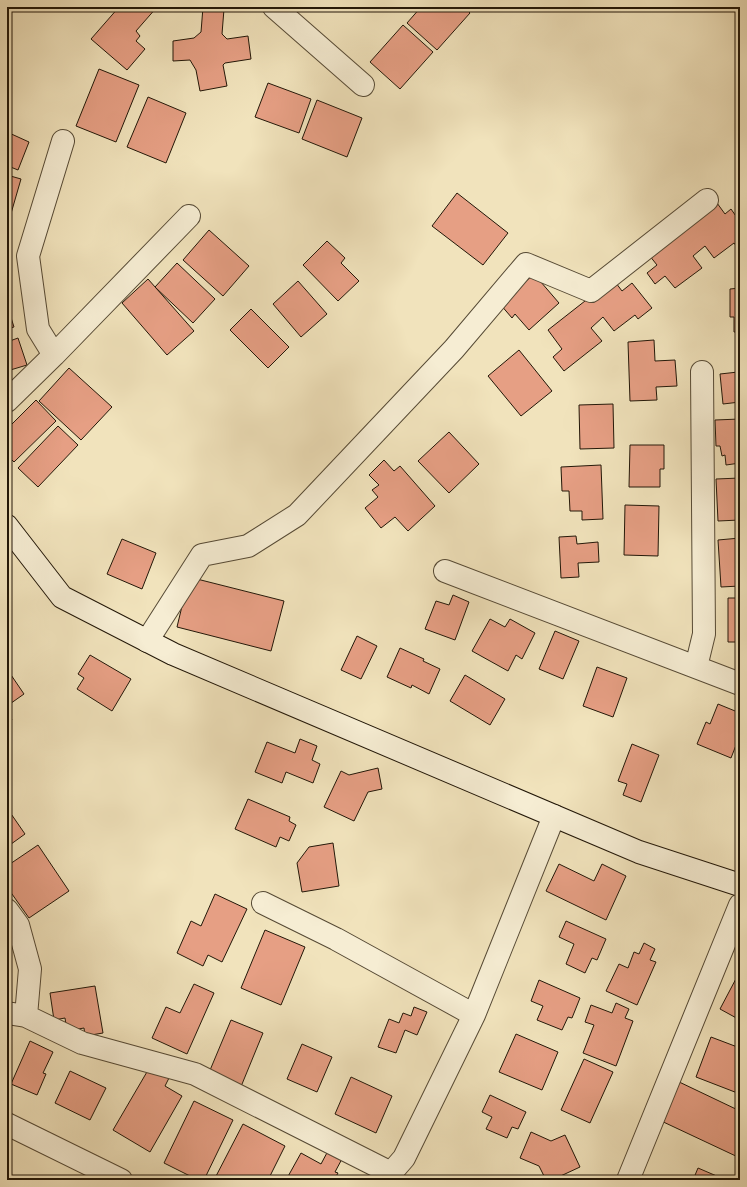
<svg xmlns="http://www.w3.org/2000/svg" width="747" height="1187" font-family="'IM FELL Double Pica',serif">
	<rect width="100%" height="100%" fill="#f1e3bc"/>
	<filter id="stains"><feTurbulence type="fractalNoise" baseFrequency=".005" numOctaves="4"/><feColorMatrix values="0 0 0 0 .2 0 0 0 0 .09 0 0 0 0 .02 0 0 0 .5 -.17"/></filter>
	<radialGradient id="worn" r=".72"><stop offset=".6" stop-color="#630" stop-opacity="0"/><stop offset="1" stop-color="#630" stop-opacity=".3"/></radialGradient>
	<path fill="#e69f84" stroke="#221708" d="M 119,7 L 157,7 L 136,31 L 140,36 L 136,41 L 145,49 L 127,70 L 91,39 Z
		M 203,7 L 224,9 L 222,34 L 227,39 L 248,36 L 251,59 L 225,63 L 223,65 L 227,86 L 200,91 L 196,70 L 190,60 L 173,61 L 173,41 L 194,38 L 201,32 Z
		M 421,7 L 464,7 L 470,13 L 437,50 L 407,23 Z
		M 403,25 L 433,52 L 400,89 L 370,62 Z
		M 99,69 L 139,85 L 116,142 L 76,126 Z
		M 268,83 L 311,99 L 299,133 L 255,117 Z
		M 148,97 L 186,113 L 166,163 L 127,147 Z
		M 317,100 L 362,118 L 347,157 L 302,139 Z
		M 7,132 L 29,142 L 18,170 L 8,166 L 7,169 Z
		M 7,175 L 21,179 L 10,217 L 7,216 Z
		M 457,193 L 508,233 L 483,265 L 432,226 Z
		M 717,203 L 725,214 L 731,209 L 740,222 L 740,245 L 737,247 L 734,243 L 714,258 L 705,246 L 693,256 L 702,268 L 675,288 L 665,276 L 655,284 L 647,273 L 657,265 L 649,255 Z
		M 209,230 L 249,266 L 223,296 L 183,260 Z
		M 327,241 L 345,258 L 341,263 L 359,281 L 338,301 L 303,265 Z
		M 177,263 L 215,299 L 193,323 L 155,287 Z
		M 534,274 L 559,303 L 529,330 L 515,314 L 512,318 L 500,304 Z
		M 148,279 L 194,331 L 167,355 L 122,303 Z
		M 613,279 L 622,291 L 632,283 L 652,308 L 638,319 L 635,315 L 614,331 L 603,317 L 591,328 L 602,341 L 564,371 L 553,357 L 562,349 L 548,330 Z
		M 298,281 L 327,314 L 301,337 L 273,304 Z
		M 740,288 L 740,345 L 738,332 L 734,332 L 734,317 L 730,317 L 730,289 Z
		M 7,305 L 14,327 L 7,329 Z
		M 251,309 L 289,347 L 268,368 L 230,330 Z
		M 18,338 L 27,365 L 7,371 L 7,342 Z
		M 654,340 L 655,361 L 675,360 L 677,386 L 656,387 L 657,400 L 630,401 L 628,342 Z
		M 519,350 L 552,391 L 521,416 L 488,376 Z
		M 737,359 L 740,359 L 740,402 L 723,404 L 720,374 L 738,372 Z
		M 69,368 L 112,407 L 81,440 L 39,401 Z
		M 36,400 L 56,421 L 14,462 L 7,455 L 7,429 Z
		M 613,404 L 614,448 L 580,449 L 579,405 Z
		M 740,419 L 740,463 L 726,465 L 725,455 L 722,456 L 720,446 L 716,446 L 715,420 Z
		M 58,426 L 78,445 L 38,487 L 18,468 Z
		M 449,432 L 479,464 L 449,493 L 418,461 Z
		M 630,445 L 664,445 L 664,469 L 660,469 L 660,487 L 629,487 Z
		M 384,460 L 394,471 L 400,466 L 435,506 L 408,531 L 395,517 L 381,528 L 365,508 L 378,497 L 372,490 L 379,485 L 369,475 Z
		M 601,465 L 603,519 L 582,520 L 582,511 L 570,511 L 569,491 L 562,491 L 561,467 Z
		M 740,478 L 740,520 L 718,521 L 716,479 Z
		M 625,505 L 659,506 L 658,556 L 624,555 Z
		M 576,536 L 577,544 L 598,542 L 599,562 L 578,563 L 579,577 L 561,578 L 559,537 Z
		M 740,538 L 740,586 L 721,587 L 718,540 Z
		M 122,539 L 156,553 L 142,589 L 107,574 Z
		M 189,577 L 284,601 L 271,651 L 177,627 Z
		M 453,595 L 469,602 L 455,640 L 425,629 L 436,601 L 449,605 Z
		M 728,598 L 740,598 L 740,642 L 728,642 Z
		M 490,619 L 505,627 L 510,619 L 535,633 L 522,659 L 516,655 L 508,671 L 472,651 Z
		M 555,631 L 579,641 L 563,679 L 539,669 Z
		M 357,636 L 377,646 L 361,679 L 341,670 Z
		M 400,648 L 424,659 L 423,661 L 440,669 L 429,694 L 412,685 L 411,688 L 387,677 Z
		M 90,655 L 131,679 L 112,711 L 77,689 L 84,678 L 78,674 Z
		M 597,667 L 627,678 L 613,717 L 583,706 Z
		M 7,669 L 24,694 L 7,706 Z
		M 465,675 L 505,699 L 490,725 L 450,701 Z
		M 718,704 L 740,713 L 740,735 L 731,758 L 697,744 L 706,722 L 710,724 Z
		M 7,712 L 12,720 L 7,724 Z
		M 300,739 L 317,746 L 312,760 L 320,764 L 313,783 L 286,772 L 282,783 L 255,772 L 267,742 L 295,753 Z
		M 632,744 L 659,755 L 641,802 L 623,795 L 627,784 L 618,781 Z
		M 378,768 L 382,789 L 368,792 L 354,821 L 324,807 L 341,771 L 349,775 Z
		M 248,799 L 290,817 L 289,821 L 296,825 L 289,841 L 280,837 L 276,847 L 235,829 Z
		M 7,808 L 25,834 L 7,847 Z
		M 333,843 L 339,886 L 302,892 L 297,863 L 309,847 Z
		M 38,845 L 69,891 L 29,918 L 7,887 L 7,866 Z
		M 559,864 L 594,881 L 602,864 L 626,876 L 606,920 L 546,891 Z
		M 215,894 L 247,909 L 222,962 L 208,955 L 203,966 L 177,953 L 191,921 L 201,926 Z
		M 566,921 L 606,939 L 597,960 L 592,958 L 585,973 L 566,964 L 574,944 L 559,937 Z
		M 265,930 L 305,947 L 281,1005 L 241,988 Z
		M 644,943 L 655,949 L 650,960 L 656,962 L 637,1005 L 606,991 L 619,964 L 628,968 L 634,952 L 639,954 Z
		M 739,973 L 740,974 L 740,1020 L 720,1009 Z
		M 539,980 L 580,998 L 572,1018 L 568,1017 L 562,1030 L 537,1020 L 543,1006 L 531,1001 Z
		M 194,984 L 214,993 L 187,1054 L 152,1038 L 166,1007 L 180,1013 Z
		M 95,986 L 103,1033 L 85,1036 L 84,1028 L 67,1031 L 65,1018 L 54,1020 L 50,993 Z
		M 616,1003 L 629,1009 L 625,1018 L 633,1021 L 616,1066 L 583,1053 L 594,1025 L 585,1022 L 591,1005 L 612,1013 Z
		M 414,1007 L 427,1012 L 417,1035 L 405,1030 L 396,1053 L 378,1047 L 389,1019 L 399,1023 L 403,1013 L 411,1016 Z
		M 231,1020 L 263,1033 L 240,1089 L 208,1075 Z
		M 516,1034 L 558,1052 L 542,1090 L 499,1072 Z
		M 711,1037 L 740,1048 L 740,1094 L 696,1077 Z
		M 30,1041 L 53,1052 L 43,1073 L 46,1074 L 37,1095 L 11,1084 Z
		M 302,1044 L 332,1057 L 317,1092 L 287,1079 Z
		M 584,1059 L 613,1072 L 590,1123 L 561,1110 Z
		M 151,1065 L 170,1076 L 165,1086 L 182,1096 L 150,1152 L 113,1130 Z
		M 70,1071 L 106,1088 L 90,1120 L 55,1103 Z
		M 351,1077 L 392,1096 L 376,1133 L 335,1114 Z
		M 675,1080 L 740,1111 L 740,1158 L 657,1119 Z
		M 490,1095 L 526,1112 L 518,1129 L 512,1127 L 507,1138 L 486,1129 L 492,1117 L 482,1112 Z
		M 194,1101 L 233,1120 L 204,1180 L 198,1180 L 164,1163 Z
		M 243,1124 L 285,1146 L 268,1180 L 214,1180 Z
		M 531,1132 L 551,1141 L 565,1135 L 580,1167 L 552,1180 L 546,1180 L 539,1166 L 520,1158 Z
		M 329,1149 L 343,1157 L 335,1172 L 338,1173 L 334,1180 L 286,1180 L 301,1153 L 321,1164 Z
		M 698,1168 L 726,1180 L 693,1180 Z"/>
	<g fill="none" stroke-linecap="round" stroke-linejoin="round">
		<defs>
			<path id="street" d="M 274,7 L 363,85
				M 54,355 L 38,329 L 28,256 L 63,141
				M 7,401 L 54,355 L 189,216
				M 445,571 L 740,684
				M 147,641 L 202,555 L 248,546 L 297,515 L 454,349 L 526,264 L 591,291 L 707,200
				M 696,667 L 704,634 L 702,372
				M 263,903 L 336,939 L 474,1015
				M 7,910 L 18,925 L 30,969 L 26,1016 L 82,1043 L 195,1074 L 391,1173 L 385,1180
				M 7,1013 L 26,1016
				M 7,1124 L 121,1180
				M 391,1173 L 404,1158 L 474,1015 L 554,816
				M 628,1180 L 740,905"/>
			<path id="secondary" d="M 7,526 L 62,597 L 173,654 L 639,852 L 740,885"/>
		</defs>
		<use href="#street" stroke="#564a35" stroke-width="24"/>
		<use href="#secondary" stroke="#221708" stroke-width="24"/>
		<use href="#street" stroke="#f6edd3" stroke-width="22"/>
		<use href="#secondary" stroke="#f6edd3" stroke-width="22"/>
	</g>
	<rect width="747" height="1187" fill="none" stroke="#f1e3bc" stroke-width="24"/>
	<rect x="8" y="8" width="731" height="1171" fill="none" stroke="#221708" stroke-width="2"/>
	<rect x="12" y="12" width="723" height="1163" fill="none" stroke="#221708"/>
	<rect width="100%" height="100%" filter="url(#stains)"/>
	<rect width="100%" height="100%" fill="url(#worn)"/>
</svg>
